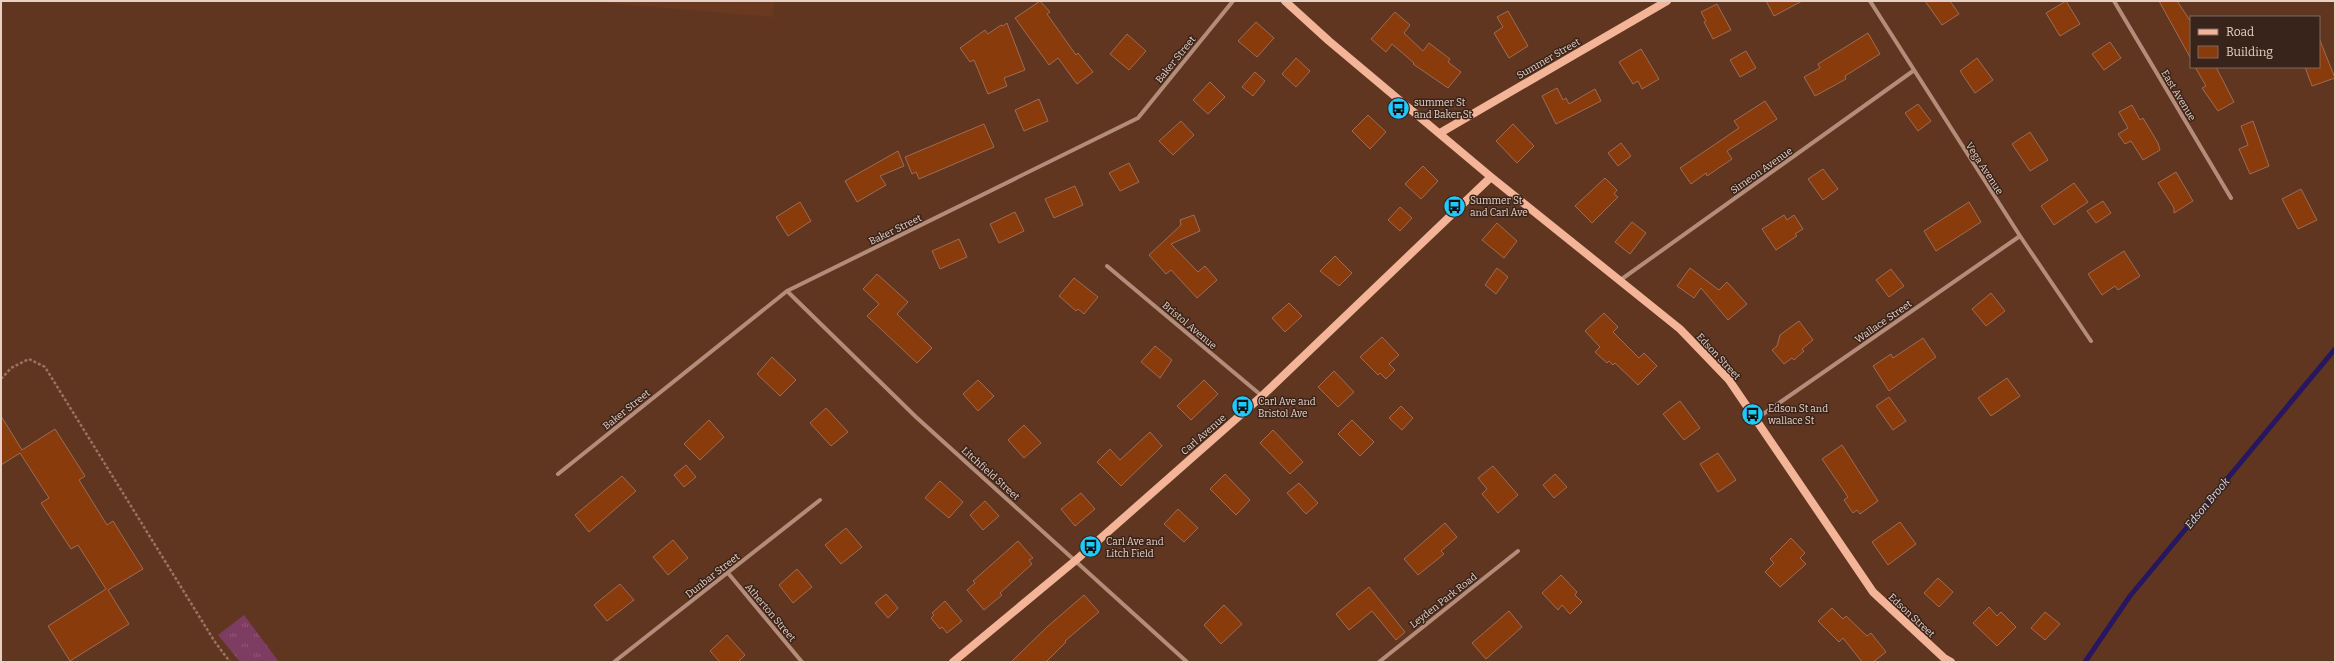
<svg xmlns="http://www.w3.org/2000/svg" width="2336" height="663" font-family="Bitter,serif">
	<defs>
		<pattern id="park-tufts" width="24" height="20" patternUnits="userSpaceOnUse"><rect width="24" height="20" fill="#7d3c62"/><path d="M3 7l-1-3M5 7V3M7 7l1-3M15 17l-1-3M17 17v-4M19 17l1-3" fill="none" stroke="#905777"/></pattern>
	</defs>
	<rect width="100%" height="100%" fill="#613621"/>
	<path fill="#6b3920" d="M 585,1 L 775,1 L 772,17 Z"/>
	<path fill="url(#park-tufts)" d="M 244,615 L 279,662 L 240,662 L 218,635 Z"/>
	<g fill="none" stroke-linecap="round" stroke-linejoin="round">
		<path stroke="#271760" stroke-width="5" d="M 2085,662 L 2130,596 L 2335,349"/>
	</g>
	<path fill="#8a3b0b" stroke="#9c6c56" d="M 1040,1 L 1050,12 L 1047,14 L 1076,55 L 1078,53 L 1093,72 L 1077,84 L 1058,58 L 1049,65 L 1015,18 Z
		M 1766,1 L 1802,1 L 1774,16 Z
		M 1925,1 L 1950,1 L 1959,14 L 1942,25 Z
		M 2066,1 L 2080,24 L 2060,36 L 2046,13 Z
		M 2159,1 L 2177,1 L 2191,22 L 2191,59 Z
		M 1717,4 L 1731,30 L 1713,39 L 1704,22 L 1706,21 L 1701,12 Z
		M 1508,11 L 1528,46 L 1509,58 L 1494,33 L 1503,27 L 1497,17 Z
		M 1395,12 L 1410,25 L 1404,33 L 1423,51 L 1429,43 L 1450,59 L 1448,62 L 1461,72 L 1448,88 L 1413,64 L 1414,63 L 1392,44 L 1386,52 L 1371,39 Z
		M 1256,22 L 1274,38 L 1257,57 L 1238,41 Z
		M 1007,23 L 1025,70 L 1004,78 L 1007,86 L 988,94 L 974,60 L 970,62 L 960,48 L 985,30 L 988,34 L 1001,25 L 1003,26 Z
		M 1868,33 L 1880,54 L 1845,76 L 1846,79 L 1815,96 L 1804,77 L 1820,68 L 1818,64 Z
		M 1127,34 L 1146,51 L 1129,70 L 1110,54 Z
		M 2319,38 L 2335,78 L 2312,86 L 2305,67 L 2319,67 Z
		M 2110,42 L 2121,58 L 2104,70 L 2092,54 Z
		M 1641,49 L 1659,79 L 1642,89 L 1638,81 L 1633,84 L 1619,62 Z
		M 1746,51 L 1756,68 L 1740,77 L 1730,60 Z
		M 1296,58 L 1310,71 L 1296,87 L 1282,74 Z
		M 1977,58 L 1993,80 L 1975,93 L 1960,71 Z
		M 2195,67 L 2216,67 L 2234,102 L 2218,111 L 2202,88 L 2206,86 Z
		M 1255,72 L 1265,81 L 1253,96 L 1242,87 Z
		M 1210,82 L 1225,97 L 1208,114 L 1193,100 Z
		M 1557,88 L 1563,100 L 1566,98 L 1569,104 L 1595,89 L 1601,101 L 1556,124 L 1542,96 Z
		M 1039,99 L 1048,121 L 1024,131 L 1015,110 Z
		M 1765,101 L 1777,119 L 1727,151 L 1732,159 L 1707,176 L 1706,173 L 1691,184 L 1680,168 L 1739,128 L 1734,121 Z
		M 1918,104 L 1931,121 L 1918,131 L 1905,113 Z
		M 2132,105 L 2140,120 L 2143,118 L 2158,143 L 2160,150 L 2143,160 L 2131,141 L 2125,144 L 2118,134 L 2128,128 L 2119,112 Z
		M 1368,115 L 1386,132 L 1370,149 L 1352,131 Z
		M 1181,121 L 1194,135 L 1173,155 L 1159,141 Z
		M 2253,121 L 2269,166 L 2250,174 L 2239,149 L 2248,145 L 2241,126 Z
		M 984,124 L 994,147 L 919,179 L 916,172 L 912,174 L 905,157 Z
		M 1513,124 L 1534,146 L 1517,163 L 1496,141 Z
		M 2030,132 L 2048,160 L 2030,171 L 2012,144 Z
		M 1621,143 L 1631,156 L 1618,166 L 1608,153 Z
		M 898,151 L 904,166 L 880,176 L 886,185 L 857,202 L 845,181 Z
		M 1129,163 L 1139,182 L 1120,191 L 1109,173 Z
		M 1423,166 L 1438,181 L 1421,199 L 1405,184 Z
		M 1823,169 L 1838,189 L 1823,200 L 1808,179 Z
		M 2176,172 L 2193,201 L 2174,213 L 2174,208 L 2158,183 Z
		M 1605,178 L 1617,190 L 1614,194 L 1618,197 L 1592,223 L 1575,206 Z
		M 2074,183 L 2088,202 L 2054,225 L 2041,206 Z
		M 1075,186 L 1083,205 L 1054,218 L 1045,199 Z
		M 2301,189 L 2317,220 L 2298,229 L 2282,199 Z
		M 2103,201 L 2111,213 L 2096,223 L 2087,211 Z
		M 800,202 L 811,221 L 788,236 L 776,217 Z
		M 1969,202 L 1981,222 L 1936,251 L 1924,231 Z
		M 1400,207 L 1412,218 L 1400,231 L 1388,220 Z
		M 1015,212 L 1024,231 L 999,243 L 990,224 Z
		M 1194,215 L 1200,231 L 1171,244 L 1198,272 L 1205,266 L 1217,280 L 1197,298 L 1171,270 L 1166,274 L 1149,255 L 1181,225 L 1180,220 Z
		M 1784,215 L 1787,220 L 1794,215 L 1803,229 L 1795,234 L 1797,236 L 1776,250 L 1762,229 Z
		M 1632,222 L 1646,233 L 1630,254 L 1615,242 Z
		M 1497,223 L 1517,241 L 1504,258 L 1482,240 Z
		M 959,239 L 967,257 L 940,269 L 932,251 Z
		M 2124,251 L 2140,276 L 2118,290 L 2115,286 L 2102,295 L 2088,274 Z
		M 1335,256 L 1352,273 L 1339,286 L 1320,271 Z
		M 1497,268 L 1508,277 L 1496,294 L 1485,285 Z
		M 1690,268 L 1719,290 L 1727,282 L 1747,304 L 1728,320 L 1701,288 L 1694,298 L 1677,286 Z
		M 1891,269 L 1904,286 L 1889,297 L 1876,280 Z
		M 877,274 L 908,302 L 897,314 L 932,348 L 917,363 L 867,316 L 879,304 L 863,289 Z
		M 1074,278 L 1098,297 L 1084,314 L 1078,309 L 1076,311 L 1059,296 Z
		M 1991,293 L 2005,311 L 1986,326 L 1972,309 Z
		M 1289,303 L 1302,316 L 1285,332 L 1272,318 Z
		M 1604,313 L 1618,327 L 1613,332 L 1639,358 L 1644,353 L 1657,366 L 1638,385 L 1615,363 L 1613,365 L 1609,361 L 1607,363 L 1595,352 L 1600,347 L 1585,331 Z
		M 1799,321 L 1813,340 L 1802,349 L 1804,351 L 1794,360 L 1792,358 L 1784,364 L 1772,350 L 1777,346 L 1780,335 Z
		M 1382,337 L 1399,355 L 1389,364 L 1395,370 L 1386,379 L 1380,373 L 1378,375 L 1360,357 Z
		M 1923,338 L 1936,357 L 1889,391 L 1873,366 L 1891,354 L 1893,358 Z
		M 1155,346 L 1172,360 L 1160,378 L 1141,362 Z
		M 772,357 L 796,380 L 780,396 L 757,374 Z
		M 1334,371 L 1354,392 L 1338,407 L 1318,387 Z
		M 2007,378 L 2020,396 L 1991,416 L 1978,398 Z
		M 978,380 L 994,396 L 978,411 L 963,394 Z
		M 1204,380 L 1218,394 L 1191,420 L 1177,406 Z
		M 1889,397 L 1906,421 L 1893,430 L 1876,406 Z
		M 1680,401 L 1700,428 L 1684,440 L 1663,414 Z
		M 1401,406 L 1413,418 L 1402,430 L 1389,418 Z
		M 826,408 L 848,432 L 831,446 L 810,423 Z
		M 1,416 L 22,450 L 55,429 L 85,476 L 79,480 L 107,525 L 113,521 L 143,569 L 108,590 L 129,624 L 70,661 L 48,626 L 106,589 L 78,545 L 71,549 L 41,503 L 49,498 L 20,453 L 1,465 Z
		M 709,420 L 724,437 L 700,460 L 684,444 Z
		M 1352,420 L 1374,442 L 1360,456 L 1338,434 Z
		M 1024,425 L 1041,443 L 1024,458 L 1008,440 Z
		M 1273,430 L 1303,462 L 1290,474 L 1260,443 Z
		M 1150,432 L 1162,446 L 1121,486 L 1097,462 L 1110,449 L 1120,460 Z
		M 1842,445 L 1878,501 L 1860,514 L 1857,510 L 1853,513 L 1844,500 L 1848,497 L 1822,459 Z
		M 1718,453 L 1736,480 L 1718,492 L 1700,464 Z
		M 686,465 L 696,477 L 684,487 L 674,475 Z
		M 1493,466 L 1518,495 L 1498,513 L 1482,494 L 1487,489 L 1478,478 Z
		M 1225,474 L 1250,500 L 1236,515 L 1210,489 Z
		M 1555,474 L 1567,487 L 1554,498 L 1543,485 Z
		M 622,476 L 636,491 L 589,532 L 575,515 Z
		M 940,481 L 963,502 L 949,518 L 925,498 Z
		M 1299,483 L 1318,503 L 1306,514 L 1287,493 Z
		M 1081,493 L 1095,509 L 1075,526 L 1061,509 Z
		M 985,501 L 999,516 L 983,530 L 970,515 Z
		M 1178,509 L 1198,528 L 1184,542 L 1164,524 Z
		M 1900,522 L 1916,544 L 1888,565 L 1872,542 Z
		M 1445,523 L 1457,537 L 1441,551 L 1444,554 L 1418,575 L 1404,559 Z
		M 846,528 L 862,547 L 841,564 L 825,545 Z
		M 1791,538 L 1805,553 L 1800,558 L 1806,564 L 1780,587 L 1765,572 L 1774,563 L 1770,559 Z
		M 673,540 L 688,558 L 668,575 L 653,557 Z
		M 1018,541 L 1033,558 L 1029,560 L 1032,564 L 1000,593 L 1002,595 L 984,610 L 967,590 L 975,583 L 973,581 Z
		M 797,569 L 812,587 L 793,603 L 779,585 Z
		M 1561,575 L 1577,592 L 1575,595 L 1582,602 L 1570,614 L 1562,605 L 1558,610 L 1542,593 Z
		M 1938,578 L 1953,592 L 1939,607 L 1924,593 Z
		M 620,584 L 634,600 L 607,621 L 594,605 Z
		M 1369,587 L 1405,632 L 1396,640 L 1372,611 L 1349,630 L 1336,614 Z
		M 886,594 L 898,608 L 888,618 L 875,603 Z
		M 1084,595 L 1099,612 L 1065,641 L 1066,642 L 1046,662 L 1011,662 L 1047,627 Z
		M 945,601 L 962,621 L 947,633 L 942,627 L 940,629 L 931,618 L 934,615 L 932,613 Z
		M 1224,605 L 1242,624 L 1221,644 L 1204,625 Z
		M 1989,607 L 1997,616 L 2001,612 L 2016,627 L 1997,646 L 1973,623 Z
		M 1832,608 L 1843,619 L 1846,616 L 1867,636 L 1871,633 L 1886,652 L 1873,662 L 1862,662 L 1843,638 L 1839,642 L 1818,621 Z
		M 1509,611 L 1522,627 L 1486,659 L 1472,643 Z
		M 2045,612 L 2060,624 L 2045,640 L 2031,628 Z
		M 727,635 L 745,655 L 738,662 L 720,662 L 710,651 Z"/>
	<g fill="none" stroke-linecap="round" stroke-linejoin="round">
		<path stroke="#987362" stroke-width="2.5" stroke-dasharray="3 2" stroke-linecap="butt" d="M 1,379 L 11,368 L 29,359 L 45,367 L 215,642 L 230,662"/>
		<path stroke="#b38c7a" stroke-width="4" d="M 1870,1 L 2020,236 L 2091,341
			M 2114,1 L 2231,198
			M 1107,266 L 1262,396
			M 1619,281 L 1913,71
			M 787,291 L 916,417 L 1187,662
			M 1756,419 L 2020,236
			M 558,474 L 787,291 L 1138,118 L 1233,1
			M 728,573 L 802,662
			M 614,662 L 820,500
			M 1379,662 L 1518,551"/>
		<path stroke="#f3b498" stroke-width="8" d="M 1285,1 L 1329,41 L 1491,177 L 1680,329 L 1729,380 L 1873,592 L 1944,658 L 1951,662
			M 1440,133 L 1667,1
			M 953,662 L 1076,560 L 1262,396 L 1491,177"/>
	</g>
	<defs>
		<symbol id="bus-disc" viewBox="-11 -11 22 22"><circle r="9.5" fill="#1ec9fd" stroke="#38241a"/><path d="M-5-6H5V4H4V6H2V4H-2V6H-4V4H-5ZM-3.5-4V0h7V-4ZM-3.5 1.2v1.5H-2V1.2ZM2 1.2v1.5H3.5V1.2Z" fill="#111"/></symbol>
	</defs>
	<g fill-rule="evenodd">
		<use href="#bus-disc" x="1386" y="96" width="25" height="25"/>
		<use href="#bus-disc" x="1442" y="194" width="25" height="25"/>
		<use href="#bus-disc" x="1230" y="394" width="25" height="25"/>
		<use href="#bus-disc" x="1740" y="402" width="25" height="25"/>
		<use href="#bus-disc" x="1078" y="534" width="25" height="25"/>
	</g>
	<g text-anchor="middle" stroke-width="3" stroke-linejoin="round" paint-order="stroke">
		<g font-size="10" fill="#eacfc3" stroke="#38241a">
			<text transform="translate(1548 58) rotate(-30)" y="4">Summer Street</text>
			<text transform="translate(1175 59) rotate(-51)" y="4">Baker Street</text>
			<text transform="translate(2179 95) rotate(59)" y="4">East Avenue</text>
			<text transform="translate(1985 168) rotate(57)" y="4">Vega Avenue</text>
			<text transform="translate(1761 170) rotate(-35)" y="4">Simeon Avenue</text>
			<text transform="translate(895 229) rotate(-26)" y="4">Baker Street</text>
			<text transform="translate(1883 321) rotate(-35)" y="4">Wallace Street</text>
			<text transform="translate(1190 325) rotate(40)" y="4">Bristol Avenue</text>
			<text transform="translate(1719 356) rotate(47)" y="4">Edson Street</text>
			<text transform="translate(626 409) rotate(-39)" y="4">Baker Street</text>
			<text transform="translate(1203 434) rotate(-41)" y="4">Carl Avenue</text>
			<text transform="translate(991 473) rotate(42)" y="4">Litchfield Street</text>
			<text transform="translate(712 575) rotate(-38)" y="4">Dunbar Street</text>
			<text transform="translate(1443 600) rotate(-38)" y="4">Leyden Park Road</text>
			<text transform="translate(771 612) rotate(50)" y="4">Atherton Street</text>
			<text transform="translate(1912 615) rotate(43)" y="4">Edson Street</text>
		</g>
		<g font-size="10" fill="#eacfc3" stroke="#38241a" text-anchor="start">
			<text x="1414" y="106">summer St<tspan x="1414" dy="12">and Baker St</tspan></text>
			<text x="1470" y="204">Summer St<tspan x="1470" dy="12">and Carl Ave</tspan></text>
			<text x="1258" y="405">Carl Ave and<tspan x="1258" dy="12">Bristol Ave</tspan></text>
			<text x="1768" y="412">Edson St and<tspan x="1768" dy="12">wallace St</tspan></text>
			<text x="1106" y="545">Carl Ave and<tspan x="1106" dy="12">Litch Field</tspan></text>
		</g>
		<g font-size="11" font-style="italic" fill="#dcdcf2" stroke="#38241a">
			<text transform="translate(2207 503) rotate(-50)" y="4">Edson Brook</text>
		</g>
	</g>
	<rect width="2336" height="663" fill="none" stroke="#eacfc3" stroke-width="4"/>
	<rect x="2190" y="16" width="130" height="52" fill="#38241a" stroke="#7f685e"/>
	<rect x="2198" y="29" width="20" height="6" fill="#f3b498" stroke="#7f685e"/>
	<text x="2226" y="36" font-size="12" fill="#eacfc3">Road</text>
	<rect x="2198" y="46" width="20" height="12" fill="#8a3b0b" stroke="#7f685e"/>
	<text x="2226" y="56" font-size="12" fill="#eacfc3">Building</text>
</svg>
